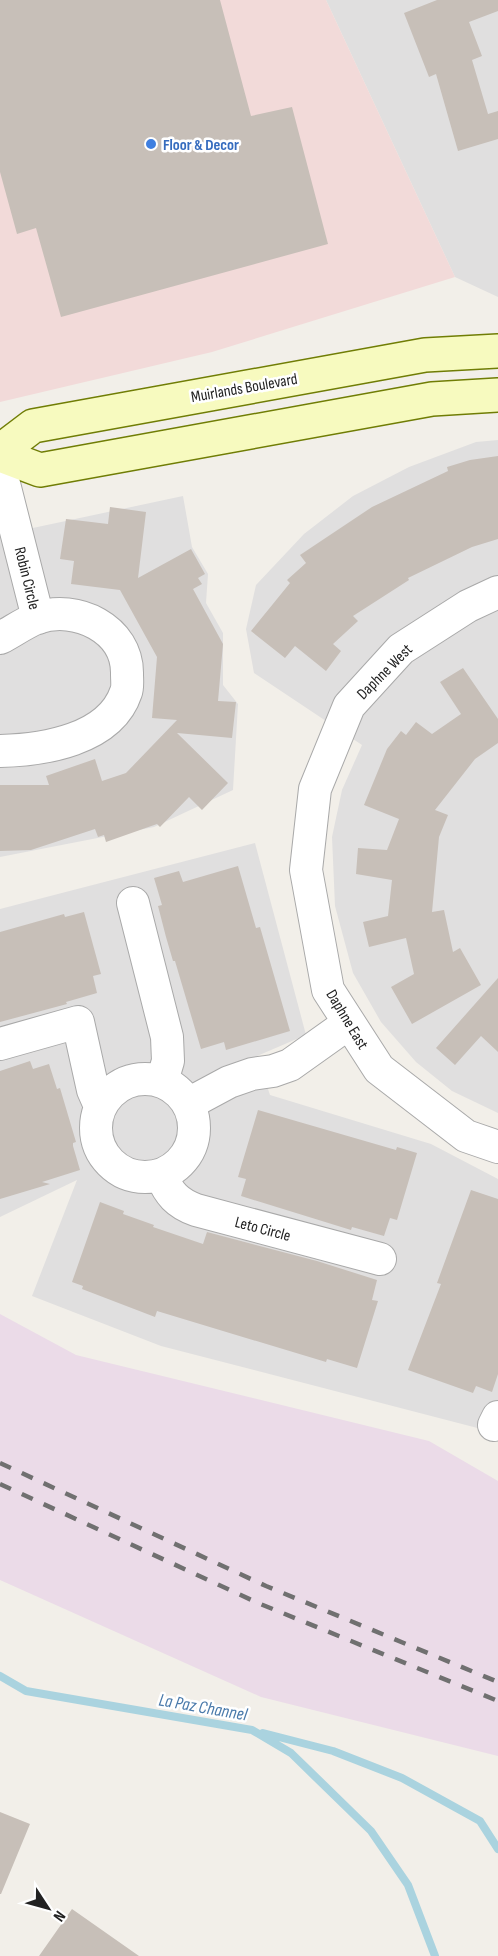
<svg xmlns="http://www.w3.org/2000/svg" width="498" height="1956" font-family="'Sofia Sans Condensed',sans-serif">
	<rect width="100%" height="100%" fill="#f2efe9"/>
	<path fill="#e0dfdf" d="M 326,0 L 498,0 L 498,297 L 455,277 Z
		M 498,440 L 498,1113 L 452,1091 L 416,1062 L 381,1022 L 353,973 L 335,906 L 332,837 L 342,790 L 362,745 L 254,673 L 246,629 L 256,585 L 304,534 L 353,496 L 409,467 L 476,442 Z
		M 183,496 L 192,547 L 208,574 L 206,603 L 223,633 L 223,685 L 238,704 L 233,790 L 154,827 L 0,857 L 0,535 Z
		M 255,843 L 306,1035 L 257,1056 L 270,1095 L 431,1144 L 498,1179 L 498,1435 L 489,1431 L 161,1346 L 32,1296 L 77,1180 L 0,1217 L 0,909 Z"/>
	<path fill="#f2dad9" d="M 0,0 L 326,0 L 455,277 L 212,352 L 0,402 Z"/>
	<path fill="#ebdbe8" d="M 0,1314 L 76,1355 L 429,1441 L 498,1481 L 498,1756 L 261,1697 L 0,1580 Z"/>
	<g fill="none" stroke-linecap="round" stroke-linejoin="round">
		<path stroke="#aad3df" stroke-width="8" d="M 0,1676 L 26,1691 L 252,1730 L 291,1753 L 371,1831 L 408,1885 L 435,1956
			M 263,1733 L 333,1751 L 402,1778 L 480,1821 L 498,1849"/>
	</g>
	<path fill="#c7bfb8" d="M 0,0 L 220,0 L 251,116 L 292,107 L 328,244 L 61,317 L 36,228 L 17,234 L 0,172 Z
		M 437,0 L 498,0 L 498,11 L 469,22 L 482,56 L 472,60 L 488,114 L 498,111 L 498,139 L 458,151 L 436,74 L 429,77 L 404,13 Z
		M 498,456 L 498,539 L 472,547 L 408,578 L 409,580 L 353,616 L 358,621 L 333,644 L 341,651 L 326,671 L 295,646 L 285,658 L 251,631 L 290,583 L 287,580 L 306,563 L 300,555 L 372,507 L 448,471 L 447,467 L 470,460 Z
		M 110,507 L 146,512 L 138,578 L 191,549 L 205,574 L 198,578 L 202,584 L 193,589 L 223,644 L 218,701 L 236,702 L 232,738 L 177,733 L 228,783 L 202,810 L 189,797 L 160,827 L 157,824 L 106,842 L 104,835 L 98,837 L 95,829 L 31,850 L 0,851 L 0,785 L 49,785 L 46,776 L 95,759 L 102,781 L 126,773 L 177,720 L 152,718 L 157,657 L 120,590 L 71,584 L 74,561 L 60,559 L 66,519 L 108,524 Z
		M 463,668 L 498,719 L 498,743 L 475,759 L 435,810 L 448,815 L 439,837 L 432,912 L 444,910 L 453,952 L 460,948 L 481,985 L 412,1024 L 391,987 L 414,974 L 406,938 L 369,947 L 363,922 L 388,916 L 392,880 L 356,874 L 358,848 L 387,850 L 399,819 L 364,805 L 387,749 L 401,731 L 406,735 L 416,722 L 432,734 L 461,714 L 440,682 Z
		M 238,866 L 256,928 L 260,927 L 290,1031 L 226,1050 L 224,1042 L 201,1049 L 175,961 L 173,961 L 166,937 L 158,906 L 162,905 L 154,878 L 179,871 L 183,882 Z
		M 84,912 L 101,974 L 93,976 L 97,993 L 66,1002 L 67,1004 L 0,1022 L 0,932 L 64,914 L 65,917 Z
		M 498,978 L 498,1052 L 481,1036 L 455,1065 L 436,1048 Z
		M 30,1061 L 33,1069 L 49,1064 L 57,1089 L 60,1088 L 76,1142 L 73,1143 L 73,1146 L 80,1170 L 42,1182 L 50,1184 L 0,1199 L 0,1071 Z
		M 258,1110 L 396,1150 L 397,1147 L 417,1153 L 397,1220 L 390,1218 L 384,1236 L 352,1227 L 351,1230 L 241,1196 L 246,1179 L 238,1177 Z
		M 471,1190 L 498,1199 L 498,1374 L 492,1392 L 476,1386 L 473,1393 L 408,1370 L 441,1284 L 437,1283 Z
		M 100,1202 L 124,1211 L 123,1214 L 154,1225 L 153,1227 L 203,1244 L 207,1232 L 317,1261 L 377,1280 L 372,1300 L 378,1301 L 357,1368 L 327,1359 L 326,1362 L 157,1311 L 155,1317 L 82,1289 L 83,1286 L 72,1282 Z
		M 0,1812 L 30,1824 L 1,1894 L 0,1894 Z
		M 72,1909 L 139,1956 L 39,1956 Z"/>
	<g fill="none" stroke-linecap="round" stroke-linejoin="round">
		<defs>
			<path id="minor" d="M 0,468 L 38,618
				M 498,592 L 468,606 L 401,649 L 349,706 L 315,789 L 306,870 L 328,990 L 379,1069 L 466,1136 L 498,1147
				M 0,638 C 12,632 24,623 37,618 C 76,604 128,629 127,674 C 127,680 128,687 126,692 C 110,740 43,750 0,751
				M 133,903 L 167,1037 L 168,1061 L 165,1071 L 159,1080
				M 0,1044 L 78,1022 L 93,1090 L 100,1106
				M96 1128a49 49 0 1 1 98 0a49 49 0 1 1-98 0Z
				M 188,1104 L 229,1082 L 252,1074 L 273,1071 L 290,1065 L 349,1023
				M 161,1175 C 169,1194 177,1203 196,1210 L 380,1259
				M 494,1425 L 498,1417"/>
			<path id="secondary" d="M 0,451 L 33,426 L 425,355 L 498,351
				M 0,455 L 40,470 L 432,399 L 498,395"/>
		</defs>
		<use href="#minor" stroke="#a9a9a9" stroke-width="34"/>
		<use href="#secondary" stroke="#707d05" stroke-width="36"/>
		<use href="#minor" stroke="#fff" stroke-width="32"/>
		<use href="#secondary" stroke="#f7fabf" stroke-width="33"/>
		<path stroke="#707070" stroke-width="4.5" stroke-dasharray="12 12" stroke-linecap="butt" d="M 0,1463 L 266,1586 L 498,1682
			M 0,1484 L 258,1603 L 498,1701"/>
	</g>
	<circle fill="#3f7fe0" stroke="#fff" stroke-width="2" cx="151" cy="144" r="6"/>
	<g text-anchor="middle" stroke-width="5" stroke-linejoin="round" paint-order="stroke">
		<g font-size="16" font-weight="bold" fill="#366cbe" stroke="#fff" text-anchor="start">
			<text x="163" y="150">Floor &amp; Decor</text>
		</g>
		<g font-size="16" fill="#222" stroke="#fff">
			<text transform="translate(244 387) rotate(-10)" y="6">Muirlands Boulevard</text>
			<text transform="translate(28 578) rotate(76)" y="6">Robin Circle</text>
			<text transform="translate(384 671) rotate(-45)" y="6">Daphne West</text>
			<text transform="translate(348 1019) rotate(59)" y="6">Daphne East</text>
			<text transform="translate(263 1228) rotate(15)" y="6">Leto Circle</text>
		</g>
		<g font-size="18" font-style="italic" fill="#4a7aab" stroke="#fff">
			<text transform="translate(203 1707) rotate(10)" y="6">La Paz Channel</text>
		</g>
	</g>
	<g transform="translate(48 1908) rotate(126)" stroke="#ffffff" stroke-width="4.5" paint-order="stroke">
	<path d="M0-4.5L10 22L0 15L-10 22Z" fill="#222222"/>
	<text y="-9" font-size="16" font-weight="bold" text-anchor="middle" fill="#222222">N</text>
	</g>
</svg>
